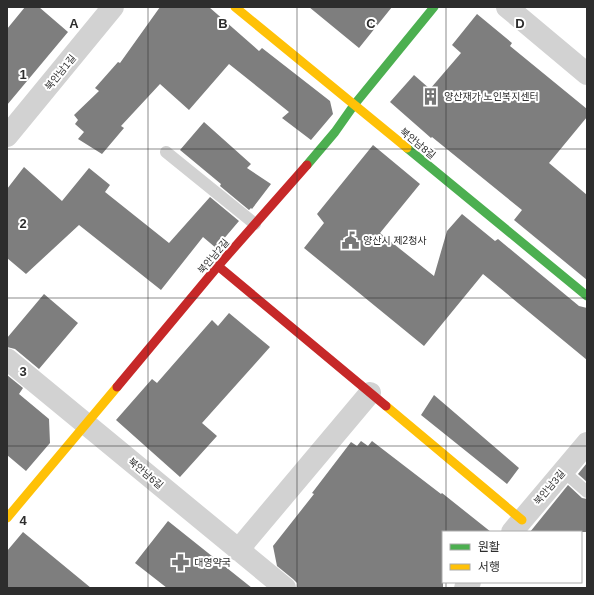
<svg xmlns="http://www.w3.org/2000/svg" width="594" height="595" font-family="Helvetica,'Noto Sans KR',sans-serif">
	<rect width="100%" height="100%" fill="#fff"/>
	<path fill="#7e7e7e" d="M 25,7 L 39,7 L 68,32 L 7,105 L 7,29 Z
		M 160,7 L 209,7 L 259,51 L 262,48 L 330,101 L 333,114 L 311,140 L 282,118 L 289,112 L 229,64 L 189,110 L 160,84 L 121,126 L 124,128 L 102,154 L 78,139 L 84,132 L 75,124 L 78,120 L 74,115 L 99,91 L 95,88 L 118,62 L 120,63 Z
		M 309,7 L 392,7 L 359,48 Z
		M 477,14 L 512,43 L 510,46 L 587,109 L 587,117 L 549,163 L 587,195 L 587,280 L 514,220 L 522,210 L 432,137 L 431,138 L 390,102 L 414,75 L 430,89 L 461,53 L 452,45 Z
		M 204,122 L 251,164 L 247,168 L 271,184 L 252,209 L 251,208 L 249,210 L 220,186 L 221,184 L 180,150 Z
		M 373,145 L 420,184 L 380,233 L 434,276 L 447,231 L 462,214 L 495,241 L 498,239 L 579,306 L 587,308 L 587,360 L 483,274 L 424,346 L 304,248 L 324,223 L 317,214 Z
		M 24,167 L 62,201 L 89,168 L 110,185 L 105,192 L 169,243 L 210,197 L 239,221 L 216,248 L 203,237 L 161,290 L 79,225 L 26,274 L 7,258 L 7,189 Z
		M 44,294 L 78,323 L 39,369 L 15,349 L 7,347 L 7,338 Z
		M 229,313 L 270,347 L 202,423 L 217,436 L 180,477 L 116,420 L 152,379 L 157,383 L 212,320 L 218,326 Z
		M 7,375 L 23,388 L 19,394 L 49,419 L 50,443 L 26,471 L 7,455 Z
		M 434,395 L 519,468 L 507,484 L 421,415 Z
		M 361,441 L 368,446 L 372,441 L 441,494 L 442,493 L 491,532 L 443,532 L 443,588 L 297,588 L 297,583 L 293,579 L 277,566 L 273,546 L 314,494 L 312,493 L 351,442 L 357,446 Z
		M 587,463 L 587,482 L 578,474 Z
		M 568,485 L 582,498 L 587,499 L 587,532 L 530,532 Z
		M 168,521 L 252,588 L 167,588 L 135,563 Z
		M 23,532 L 91,588 L 7,588 L 7,551 Z"/>
	<g fill="none" stroke-linecap="round" stroke-linejoin="round">
		<path stroke="#d2d2d2" stroke-width="12" d="M 166,152 L 255,224
			M 563,471 L 587,492"/>
		<path stroke="#d2d2d2" stroke-width="22" d="M 507,7 L 587,74
			M 7,136 L 113,7
			M 7,359 L 285,588
			M 512,532 L 587,443
			M 238,550 L 370,393
			M 465,588 L 470,582"/>
		<path stroke="#4caf50" stroke-width="9" d="M 407,148 L 587,296
			M 307,165 L 335,132 L 354,105 L 434,7"/>
		<path stroke="#ffc107" stroke-width="9" d="M 235,7 L 407,148
			M 386,406 L 522,520
			M 7,518 L 117,387"/>
		<path stroke="#c62828" stroke-width="9" d="M 218,266 L 386,406
			M 117,387 L 218,266 L 307,165"/>
	</g>
	<path fill="none" stroke="#2d2d2d" stroke-width="1" stroke-opacity="0.55" d="M 148,7 L 148,588M 297,7 L 297,588M 446,7 L 446,532M 7,149 L 587,149M 7,298 L 587,298M 7,446 L 587,446M 446,582 L 446,588"/>
	<defs>
		<symbol id="building-bare" viewBox="-9 -9 18 18"><path d="M-4-6H4V6H1V3H-1V6H-4ZM-2.5-4.3h1.7v1.8h-1.7ZM.8-4.3h1.7v1.8H.8ZM-2.5-1h1.7V.8h-1.7ZM.8-1h1.7V.8H.8Z" fill="#767676" stroke="#fff" stroke-width="2.5" paint-order="stroke"/></symbol>
		<symbol id="civic-bare" viewBox="-9 -9 18 18"><path d="M-.6-6.5H3V-4.5H.6V-3L4-1V1h2V6H-6V1h2V-1L-.6-3ZM-1.2 2.5V6h2.4V2.5Z" fill="#767676" stroke="#fff" stroke-width="2.5" paint-order="stroke"/></symbol>
		<symbol id="pharmacy-bare" viewBox="-9 -9 18 18"><path d="M-2-6h4v4h4v4h-4v4h-4v-4h-4v-4h4Z" fill="#767676" stroke="#fff" stroke-width="2.5" paint-order="stroke"/></symbol>
	</defs>
	<g fill-rule="evenodd">
		<use href="#building-bare" x="418" y="84" width="25" height="25"/>
		<use href="#civic-bare" x="338" y="228" width="25" height="25"/>
		<use href="#pharmacy-bare" x="168" y="550" width="25" height="25"/>
	</g>
	<g text-anchor="middle" stroke-width="4" stroke-linejoin="round" paint-order="stroke">
		<g font-size="10" fill="#2d2d2d" stroke="#fff">
			<text transform="translate(60 72) rotate(-51)" y="4">북안남1길</text>
			<text transform="translate(418 143) rotate(39)" y="4">북안남8길</text>
			<text transform="translate(213 256) rotate(-50)" y="4">북안남2길</text>
			<text transform="translate(146 473) rotate(40)" y="4">북안남6길</text>
			<text transform="translate(549 487) rotate(-50)" y="4">북안남3길</text>
		</g>
		<g font-size="10" fill="#2d2d2d" stroke="#fff" text-anchor="start">
			<text x="444" y="100">양산재가 노인복지센터</text>
			<text x="363" y="244">양산시 제2청사</text>
			<text x="194" y="566">대영약국</text>
		</g>
	</g>
	<g font-size="13" text-anchor="middle" font-weight="bold" fill="#2d2d2d" stroke="#fff" stroke-width="4" stroke-linejoin="round" paint-order="stroke">
		<text x="74" y="28">A</text>
		<text x="223" y="28">B</text>
		<text x="371" y="28">C</text>
		<text x="520" y="28">D</text>
		<text x="23" y="79">1</text>
		<text x="23" y="228">2</text>
		<text x="23" y="376">3</text>
		<text x="23" y="525">4</text>
	</g>
	<rect width="594" height="595" fill="none" stroke="#2d2d2d" stroke-width="16"/>
	<rect x="442" y="531" width="140" height="52" fill="#ffffff" stroke="#ababab"/>
	<rect x="450" y="544" width="20" height="6" fill="#4caf50" stroke="#ababab"/>
	<text x="478" y="551" font-size="12" fill="#2d2d2d">원활</text>
	<rect x="450" y="564" width="20" height="6" fill="#ffc107" stroke="#ababab"/>
	<text x="478" y="571" font-size="12" fill="#2d2d2d">서행</text>
</svg>
